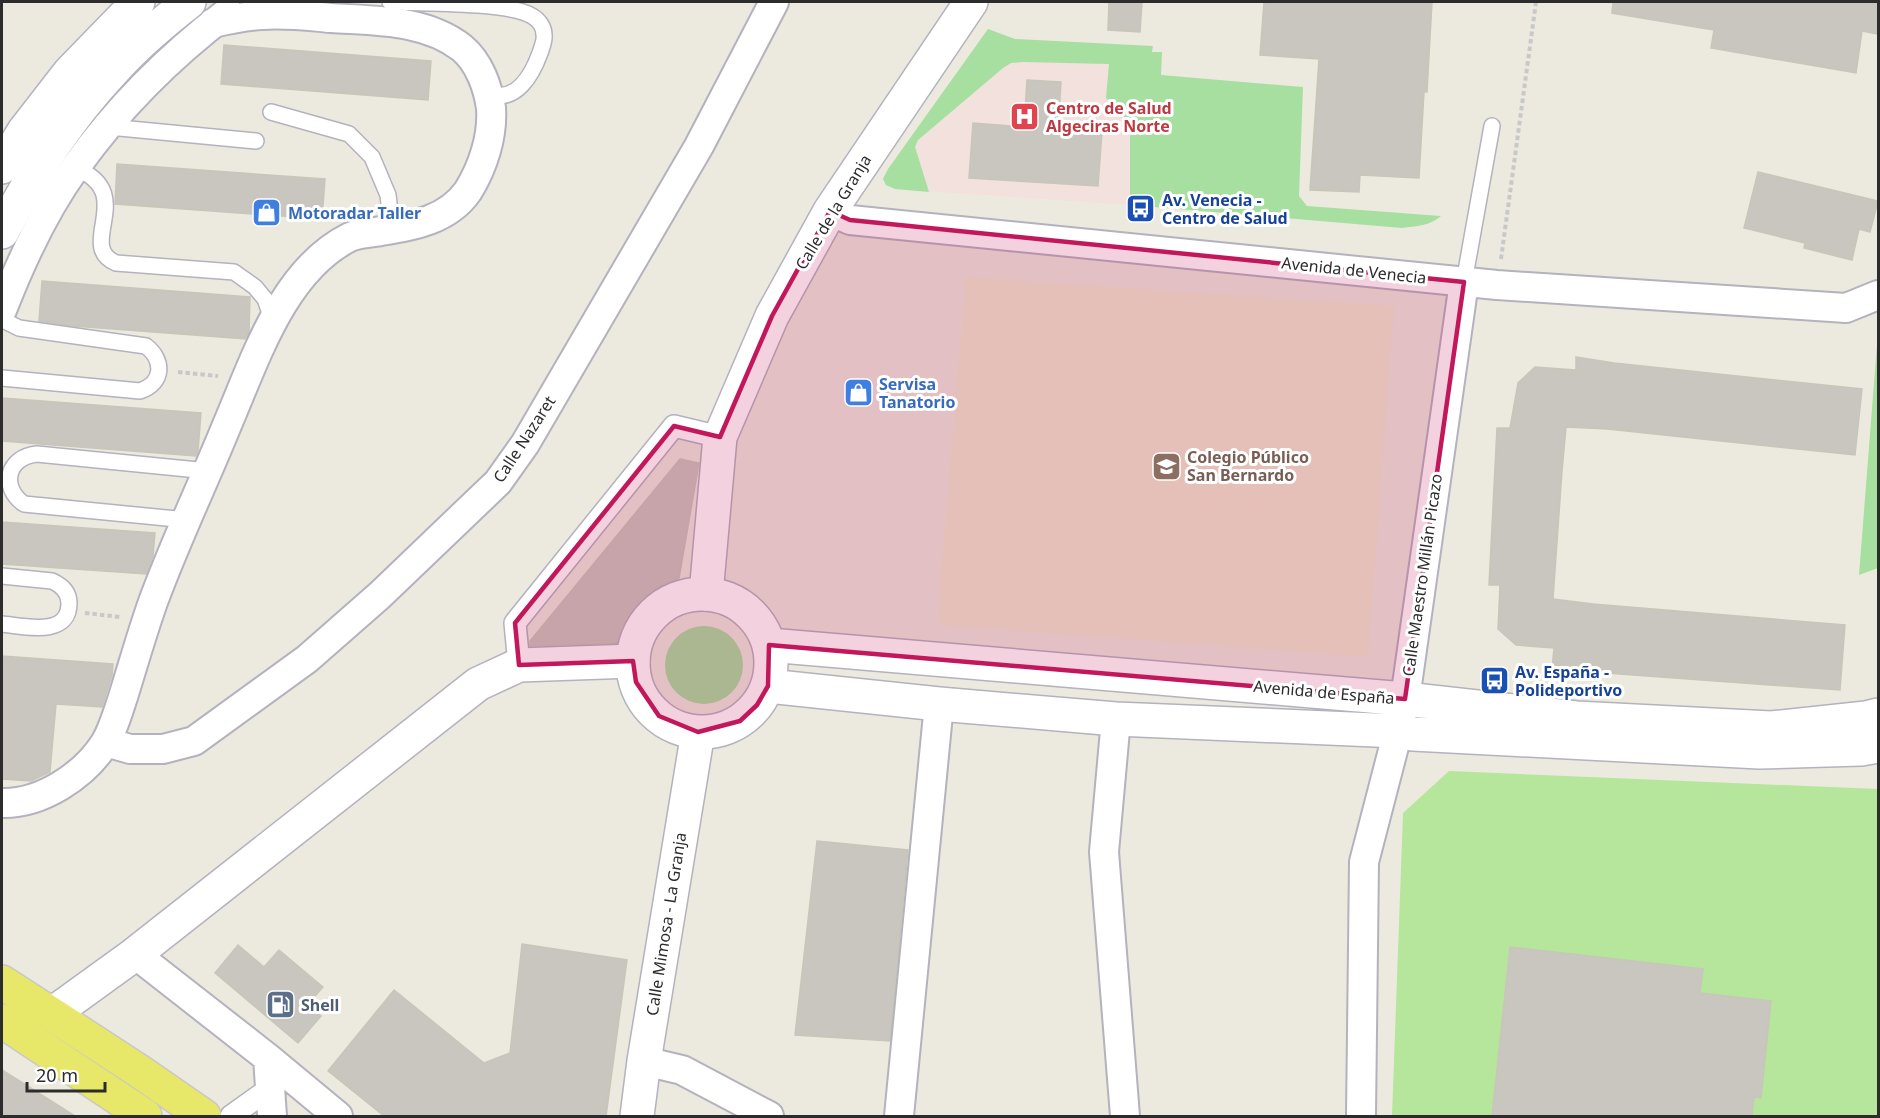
<svg xmlns="http://www.w3.org/2000/svg" width="1880" height="1118" font-family="'Noto Sans',sans-serif">
	<rect width="100%" height="100%" fill="#eceadf"/>
	<path fill="#edead0" d="M 966,277 L 1394,306 L 1368,657 L 937,625 Z"/>
	<path fill="#f2e1dd" d="M 988,29 L 1015,39 L 1112,44 L 1107,98 L 1123,115 L 1130,128 L 1130,205 L 895,189 L 886,185 L 883,179 L 888,169 Z"/>
	<path fill="#a6df9f" d="M 988,29 L 1015,39 L 1153,46 L 1152,52 L 1162,52 L 1161,75 L 1303,87 L 1299,196 L 1307,206 L 1441,216 C 1430,226 1416,226 1402,228 L 1130,205 L 1130,128 L 1123,115 L 1106,98 L 1109,64 L 1023,62 L 1011,63 L 1003,68 L 918,140 L 915,147 L 929,192 L 895,189 L 886,185 L 883,179 L 888,169 Z
		M 1878,332 L 1878,568 L 1859,575 Z
		M665 665a39 39 0 1 1 78 0a39 39 0 1 1-78 0Z"/>
	<path fill="#b5e69c" d="M 1449,771 L 1878,789 L 1878,1116 L 1392,1116 L 1403,813 Z"/>
	<path fill="#c8c6be" stroke="#c8c6b9" stroke-width="1.5" d="M 1109,2 L 1142,2 L 1140,32 L 1108,30 Z
		M 1264,2 L 1432,2 L 1427,92 L 1424,92 L 1419,178 L 1360,175 L 1359,192 L 1310,190 L 1319,59 L 1260,55 Z
		M 1613,2 L 1878,2 L 1878,34 L 1862,31 L 1856,73 L 1711,48 L 1714,30 L 1612,13 Z
		M 224,45 L 431,61 L 428,100 L 221,84 Z
		M 1027,80 L 1061,82 L 1058,129 L 1102,131 L 1098,186 L 969,178 L 973,123 L 1024,127 Z
		M 117,164 L 325,179 L 322,219 L 115,204 Z
		M 1758,172 L 1878,201 L 1870,232 L 1859,229 L 1852,260 L 1804,248 L 1805,243 L 1744,228 Z
		M 42,281 L 250,297 L 249,332 L 246,339 L 73,326 L 39,321 Z
		M 1576,357 L 1614,363 L 1862,389 L 1855,455 L 1607,429 L 1566,427 L 1562,471 L 1553,599 L 1593,604 L 1845,625 L 1840,690 L 1552,669 L 1554,648 L 1516,645 L 1498,629 L 1500,585 L 1489,585 L 1497,428 L 1510,428 L 1518,383 L 1535,367 L 1576,370 Z
		M 2,398 L 201,413 L 198,451 L 196,456 L 2,441 Z
		M 680,459 L 699,463 L 679,578 L 655,593 L 633,618 L 628,628 L 624,643 L 530,646 L 530,641 Z
		M 2,522 L 155,533 L 153,556 L 146,574 L 2,564 Z
		M 2,656 L 113,664 L 112,675 L 102,707 L 56,704 L 50,772 L 31,781 L 2,779 Z
		M 817,841 L 908,850 L 890,1041 L 795,1035 Z
		M 522,944 L 627,960 L 606,1116 L 384,1116 L 328,1071 L 394,990 L 484,1063 L 510,1053 Z
		M 238,945 L 264,967 L 279,950 L 323,987 L 308,1004 L 321,1016 L 298,1043 L 215,973 Z
		M 1510,947 L 1703,969 L 1700,993 L 1771,1001 L 1761,1098 L 1754,1097 L 1752,1116 L 1492,1116 Z
		M 2,1070 L 18,1080 L 75,1116 L 2,1116 Z"/>
	<g fill="none" stroke-linecap="round" stroke-linejoin="round">
		<defs>
			<path id="service" d="M 390,2 C 420,3 510,2 532,16 C 539,20 544,27 544,35 C 545,40 542,47 540,53 C 532,75 516,103 489,94
				M 271,112 L 349,134 L 372,157 L 388,195 L 392,229
				M 109,127 L 256,141
				M 75,168 C 139,193 75,246 116,263 L 234,272 L 255,287 L 265,299 L 270,313 L 270,324
				M 1464,282 L 1492,126
				M 2,310 L 7,322 L 19,328 L 146,346 C 164,360 164,383 140,391 L 2,378
				M 187,520 L 24,504 C 0,487 7,457 37,454 L 208,471
				M 2,576 L 52,581 C 61,585 69,592 69,603 C 69,638 23,626 2,624"/>
			<path id="pedestrian" d="M 519,665 L 515,623 L 674,426 L 720,437
				M 231,1116 L 269,1089"/>
			<path id="minor" d="M 830,211 L 850,220 L 1497,285 L 1846,308 L 1878,295
				M 2,310 C 21,261 44,211 75,168 C 117,109 170,56 228,12
				M 1116,719 L 1104,852 L 1125,1116
				M 106,742 L 130,749 L 163,749 L 194,741 L 307,659 L 380,595 L 498,482 L 525,444 L 699,146 L 774,2
				M 2,803 C 41,804 84,776 105,743 C 113,730 118,712 123,697 C 133,665 142,633 153,602 C 175,542 203,484 227,425 C 255,360 283,270 350,237 C 359,233 371,233 381,231 C 413,226 448,220 468,191 C 483,167 493,136 491,108 C 488,87 479,62 462,48 C 425,19 374,21 331,18 C 308,16 285,13 262,15 C 246,16 230,19 213,23
				M 135,954 L 268,1058 L 338,1116
				M 268,1058 L 272,1116
				M 644,1061 L 682,1070 L 769,1116
				M 899,1116 L 939,704
				M 1361,1116 L 1364,862 L 1398,731 L 1405,699 L 1464,282"/>
			<path id="tertiary" d="M 706,594 L 720,437 L 772,316 L 830,211 L 971,2
				M 52,1014 L 135,954 L 478,684 L 519,665 L 633,661"/>
			<path id="secondary" d="M 2,167 L 24,131 L 69,73 L 138,2
				M 2,232 C 32,175 67,120 111,73 C 134,47 162,23 189,2
				M633 663a69 69 0 1 1 138 0a69 69 0 1 1-138 0Z
				M 769,645 L 1405,699 L 1576,718 L 1771,728 L 1866,718 L 1878,715
				M 768,686 L 939,704 L 1116,719 L 1398,731 L 1413,734 L 1759,752 L 1861,749 L 1878,746
				M 637,1116 L 644,1061 L 698,732"/>
			<path id="primary" d="M 2,982 L 139,1071 L 204,1116
				M 2,1021 L 145,1116"/>
		</defs>
		<use href="#service" stroke="#b3b2be" stroke-width="18"/>
		<use href="#pedestrian" stroke="#b3b2be" stroke-width="24"/>
		<use href="#minor" stroke="#b3b2be" stroke-width="32"/>
		<use href="#tertiary" stroke="#b3b2be" stroke-width="36"/>
		<use href="#secondary" stroke="#b3b2be" stroke-width="36"/>
		<use href="#primary" stroke="#c8c8c8" stroke-width="36"/>
		<path stroke="#c8c8c8" stroke-width="4" stroke-dasharray="4.5 3" stroke-linecap="butt" d="M 1501,259 L 1536,2
			M 178,372 L 218,376
			M 85,613 L 120,617"/>
		<use href="#service" stroke="#fff" stroke-width="15"/>
		<use href="#pedestrian" stroke="#fff" stroke-width="21"/>
		<use href="#minor" stroke="#fff" stroke-width="28"/>
		<use href="#tertiary" stroke="#fff" stroke-width="33"/>
		<use href="#secondary" stroke="#fff" stroke-width="33"/>
		<use href="#primary" stroke="#e7e869" stroke-width="33"/>
	</g>
	<path fill="#c2185b" fill-opacity="0.2" stroke="#c2185b" stroke-width="4.5" stroke-linejoin="round" d="M 830,211 L 850,220 L 1464,282 L 1405,699 L 769,645 L 768,686 L 757,705 L 740,721 L 698,732 L 659,716 L 636,682 L 633,661 L 519,665 L 515,623 L 674,426 L 720,437 L 772,316 Z"/>
	<defs>
		<symbol id="hospital-square" viewBox="-11 -11 22 22"><rect x="-9" y="-9" width="18" height="18" rx="4" fill="#e0444e" stroke="#fff"/><path d="M-5-5h3v3.5h4V-5h3V5h-3V1.5h-4V5h-3Z" fill="#fff"/></symbol>
		<symbol id="bus-square" viewBox="-11 -11 22 22"><rect x="-9" y="-9" width="18" height="18" rx="4" fill="#1a4fb4" stroke="#fff"/><path d="M-5-6H5V4H4V6H2V4H-2V6H-4V4H-5ZM-3.5-4V0h7V-4ZM-3.5 1.2v1.5H-2V1.2ZM2 1.2v1.5H3.5V1.2Z" fill="#fff"/></symbol>
		<symbol id="shop-square" viewBox="-11 -11 22 22"><rect x="-9" y="-9" width="18" height="18" rx="4" fill="#3f7fe0" stroke="#fff"/><path d="M-5-2.5h2.3a2.7 3.5 0 0 1 5.4 0H5L5.5 6h-11ZM-1.5-2.5h3a1.5 2.3 0 0 0-3 0Z" fill="#fff"/></symbol>
		<symbol id="school-square" viewBox="-11 -11 22 22"><rect x="-9" y="-9" width="18" height="18" rx="4" fill="#8d6e63" stroke="#fff"/><path d="M0-5L7-2L0 1L-7-2ZM-4 1L0 2.5L4 1V4Q0 6-4 4Z" fill="#fff"/></symbol>
		<symbol id="fuel-square" viewBox="-11 -11 22 22"><rect x="-9" y="-9" width="18" height="18" rx="4" fill="#5c6f8a" stroke="#fff"/><path d="M-5.5-6h7V0h2V4h1.3V-2.5L3-4.5l.8-.8L6-3V5H2.5V1h-1V6h-7ZM-4.2-4.7v3.2H.2V-4.7Z" fill="#fff"/></symbol>
	</defs>
	<g fill-rule="evenodd">
		<use href="#hospital-square" x="1008" y="100" width="33" height="33"/>
		<use href="#bus-square" x="1124" y="192" width="33" height="33"/>
		<use href="#shop-square" x="250" y="196" width="33" height="33"/>
		<use href="#shop-square" x="842" y="376" width="33" height="33"/>
		<use href="#school-square" x="1150" y="450" width="33" height="33"/>
		<use href="#bus-square" x="1478" y="664" width="33" height="33"/>
		<use href="#fuel-square" x="264" y="988" width="33" height="33"/>
	</g>
	<g text-anchor="middle" stroke-width="6" stroke-linejoin="round" paint-order="stroke">
		<g font-size="16" font-weight="bold" fill="#be3a42" stroke="#fff" text-anchor="start">
			<text x="1046" y="114">Centro de Salud<tspan x="1046" dy="18">Algeciras Norte</tspan></text>
		</g>
		<g font-size="16" font-weight="bold" fill="#164399" stroke="#fff" text-anchor="start">
			<text x="1162" y="206">Av. Venecia -<tspan x="1162" dy="18">Centro de Salud</tspan></text>
			<text x="1515" y="678">Av. España -<tspan x="1515" dy="18">Polideportivo</tspan></text>
		</g>
		<g font-size="16" fill="#2c2c2c" stroke="#fff">
			<text transform="translate(833 212) rotate(-59)" y="6">Calle de la Granja</text>
			<text transform="translate(1354 270) rotate(6)" y="6">Avenida de Venecia</text>
			<text transform="translate(524 439) rotate(-57)" y="6">Calle Nazaret</text>
			<text transform="translate(1422 575) rotate(-82)" y="6">Calle Maestro Millán Picazo</text>
			<text transform="translate(1324 692) rotate(5)" y="6">Avenida de España</text>
			<text transform="translate(666 924) rotate(-81)" y="6">Calle Mimosa - La Granja</text>
		</g>
		<g font-size="16" font-weight="bold" fill="#366cbe" stroke="#fff" text-anchor="start">
			<text x="288" y="219">Motoradar Taller</text>
			<text x="879" y="390">Servisa<tspan x="879" dy="18">Tanatorio</tspan></text>
		</g>
		<g font-size="16" font-weight="bold" fill="#785e54" stroke="#fff" text-anchor="start">
			<text x="1187" y="463">Colegio Público<tspan x="1187" dy="18">San Bernardo</tspan></text>
		</g>
		<g font-size="16" font-weight="bold" fill="#4e5e75" stroke="#fff" text-anchor="start">
			<text x="301" y="1011">Shell</text>
		</g>
	</g>
	<rect width="1880" height="1118" fill="none" stroke="#2c2c2c" stroke-width="6"/>
	<path d="M27 1082v9h78v-9" fill="none" stroke="#2c2c2c" stroke-width="3"/>
	<text x="36" y="1082" font-size="18" fill="#2c2c2c" stroke="#ffffff" stroke-width="4.5" paint-order="stroke">20 m</text>
</svg>
